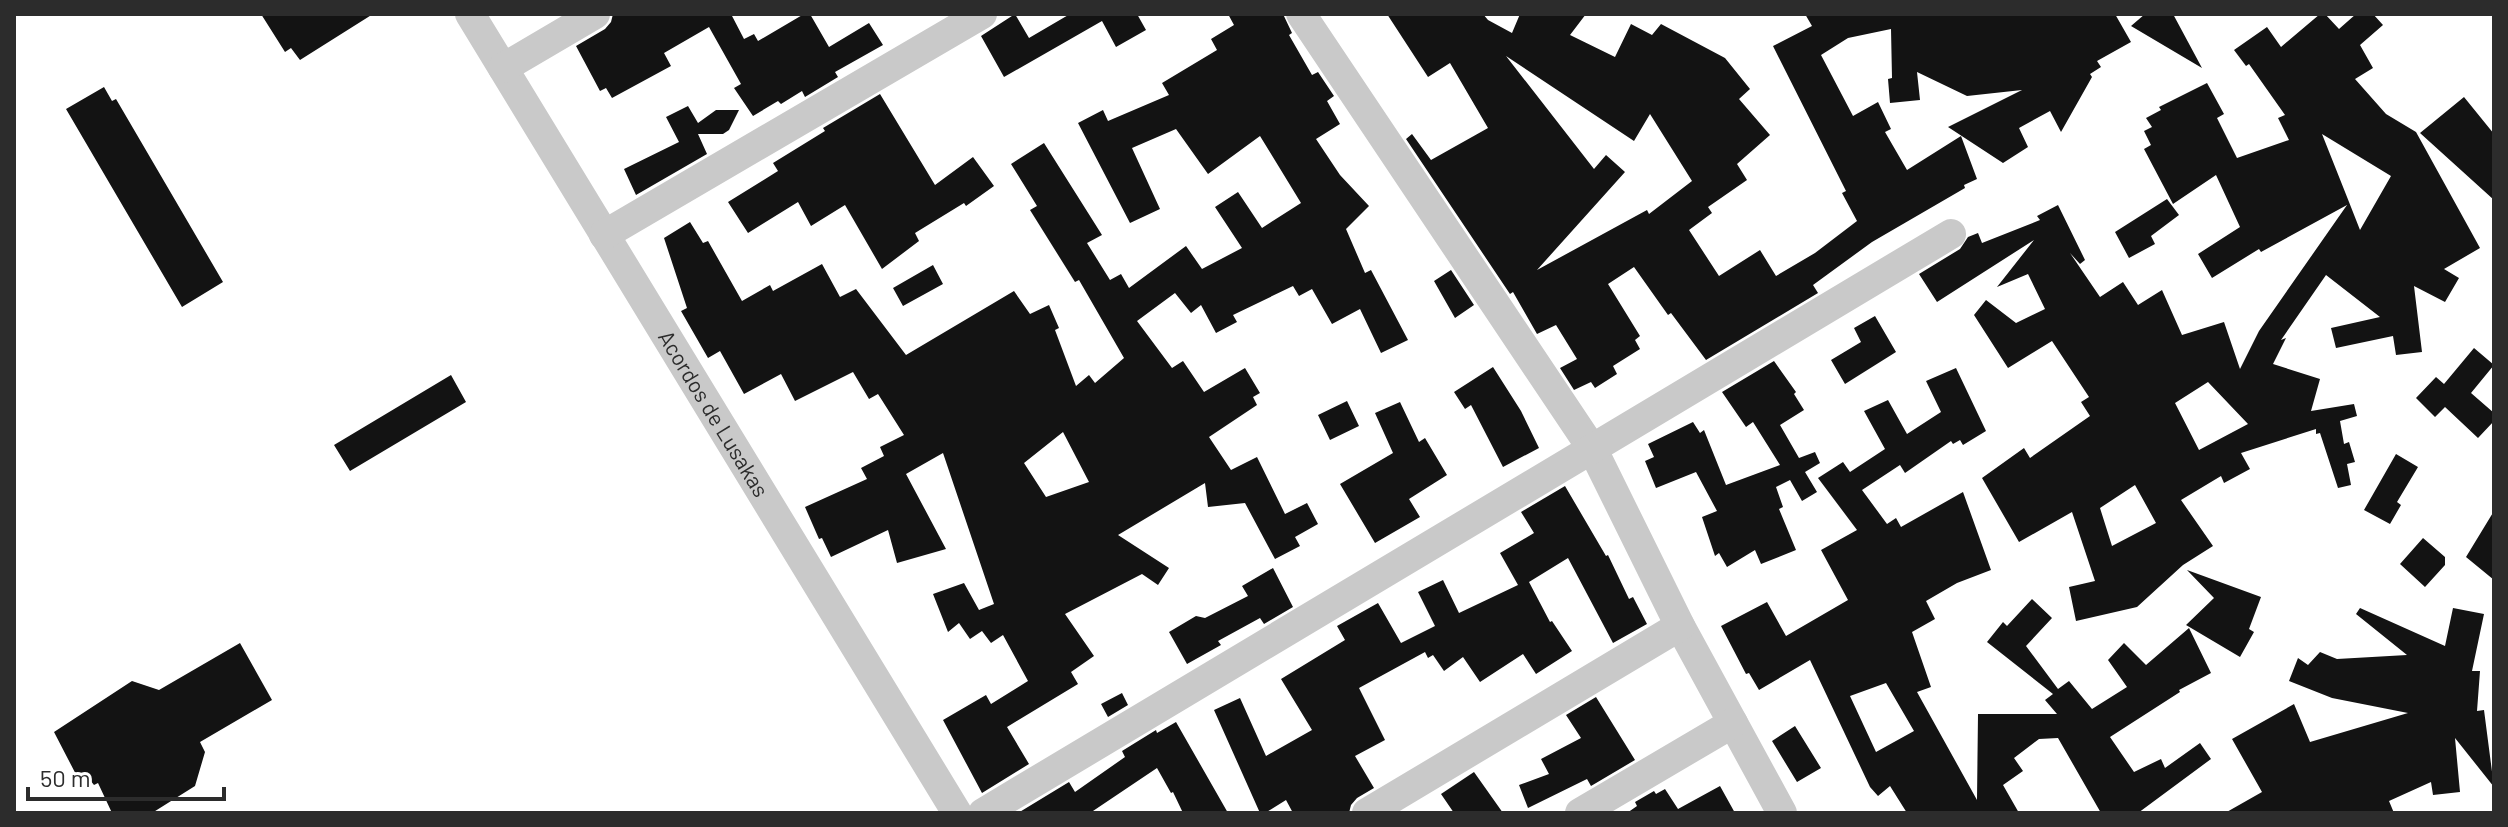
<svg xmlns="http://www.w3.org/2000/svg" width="2508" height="827" font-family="Barlow,sans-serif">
	<rect width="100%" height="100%" fill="#fff"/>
	<path fill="#131313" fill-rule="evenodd" d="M 261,14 L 373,14 L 300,60 L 291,48 L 285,52 Z
		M 613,14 L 731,14 L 744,39 L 754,34 L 758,41 L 804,14 L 810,14 L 829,47 L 869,23 L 883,45 L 835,72 L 838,77 L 805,97 L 802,91 L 781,104 L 778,101 L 753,116 L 734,88 L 741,84 L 709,27 L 664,53 L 671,66 L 612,98 L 606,88 L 600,91 L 576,46 L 605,29 L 611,22 Z
		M 1015,14 L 1029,38 L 1070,14 L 1137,14 L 1146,30 L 1116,47 L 1102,21 L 1004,77 L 981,36 Z
		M 1228,14 L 1283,14 L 1292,33 L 1289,35 L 1312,75 L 1318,72 L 1334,96 L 1327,101 L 1340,124 L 1316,139 L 1340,175 L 1369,206 L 1346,229 L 1365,273 L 1371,270 L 1408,340 L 1381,353 L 1360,309 L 1332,324 L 1312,289 L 1299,296 L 1293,286 L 1233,315 L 1237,322 L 1216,333 L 1201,305 L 1191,313 L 1175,293 L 1137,321 L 1172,368 L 1183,361 L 1204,392 L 1245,368 L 1260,393 L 1253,397 L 1257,405 L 1209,437 L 1231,470 L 1257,457 L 1285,514 L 1307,503 L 1318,524 L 1295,537 L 1300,546 L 1275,559 L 1245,503 L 1208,507 L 1205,483 L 1118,535 L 1169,568 L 1158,585 L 1142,574 L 1065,614 L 1094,656 L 1071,672 L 1078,684 L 1007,727 L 1029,764 L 982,793 L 943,720 L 986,695 L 991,704 L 1028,681 L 1003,635 L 991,643 L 982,631 L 970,639 L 959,623 L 948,632 L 933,594 L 964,583 L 979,610 L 994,604 L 943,453 L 906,474 L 946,549 L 897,563 L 888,530 L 831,557 L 822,538 L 819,539 L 805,507 L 867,479 L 861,468 L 884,456 L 880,447 L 904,435 L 878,394 L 869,399 L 853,372 L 795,401 L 781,374 L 744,394 L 720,351 L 708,358 L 681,311 L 687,308 L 664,238 L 690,222 L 703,243 L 708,241 L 742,301 L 770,285 L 773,291 L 822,264 L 840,297 L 856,289 L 906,355 L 1014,291 L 1030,314 L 1049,305 L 1059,328 L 1055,330 L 1076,386 L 1089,375 L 1095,383 L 1124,358 L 1079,280 L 1075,282 L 1030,210 L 1037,206 L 1011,164 L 1044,143 L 1102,235 L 1087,243 L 1110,280 L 1121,274 L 1129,288 L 1186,246 L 1202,269 L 1242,248 L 1215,207 L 1238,192 L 1262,228 L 1301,203 L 1260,136 L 1208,174 L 1176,129 L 1132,148 L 1160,209 L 1130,223 L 1078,123 L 1103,110 L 1108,121 L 1169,95 L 1162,83 L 1217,50 L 1211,39 L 1234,25 ZM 1063,432 L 1089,482 L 1046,497 L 1024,463 Z
		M 1387,14 L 1483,14 L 1488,20 L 1512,33 L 1520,14 L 1586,14 L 1570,35 L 1615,57 L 1631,24 L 1652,35 L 1661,24 L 1725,58 L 1750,89 L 1739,99 L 1770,135 L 1737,164 L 1747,180 L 1708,207 L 1712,213 L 1689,230 L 1719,276 L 1760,250 L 1776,276 L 1815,253 L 1857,221 L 1842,193 L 1846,191 L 1773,46 L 1812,26 L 1805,14 L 2115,14 L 2131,42 L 2097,61 L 2101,67 L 2090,74 L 2092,77 L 2061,132 L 2050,111 L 2019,128 L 2028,147 L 2003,163 L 1948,127 L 2022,90 L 1967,96 L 1917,72 L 1920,100 L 1890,103 L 1888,79 L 1892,78 L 1891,29 L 1848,38 L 1821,55 L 1853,116 L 1878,102 L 1891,129 L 1885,132 L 1907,170 L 1961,136 L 1977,179 L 1964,185 L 1965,188 L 1872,242 L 1813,285 L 1818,293 L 1706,360 L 1671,313 L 1668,315 L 1634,267 L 1608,284 L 1640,336 L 1635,340 L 1640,349 L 1613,366 L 1617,374 L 1595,388 L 1591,382 L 1574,390 L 1560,368 L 1577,359 L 1556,325 L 1537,334 L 1513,292 L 1510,294 L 1406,139 L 1412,134 L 1431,160 L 1488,128 L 1450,63 L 1428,77 ZM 1506,56 L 1634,141 L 1650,114 L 1692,181 L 1649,214 L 1647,210 L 1537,270 L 1625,172 L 1606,155 L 1594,169 Z
		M 2145,14 L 2173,14 L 2202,68 L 2131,26 Z
		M 2320,14 L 2325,14 L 2339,29 L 2356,14 L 2373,14 L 2383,25 L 2360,45 L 2373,68 L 2355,79 L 2386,114 L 2416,132 L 2480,248 L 2444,269 L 2459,278 L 2445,302 L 2414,286 L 2422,352 L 2396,355 L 2393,336 L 2336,348 L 2331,328 L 2380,317 L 2326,275 L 2281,340 L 2286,338 L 2273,364 L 2320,379 L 2311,411 L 2354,404 L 2357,416 L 2340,421 L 2344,444 L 2349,442 L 2355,462 L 2347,464 L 2351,485 L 2338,488 L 2320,433 L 2316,434 L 2316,429 L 2241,453 L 2250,469 L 2224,483 L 2221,476 L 2181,500 L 2213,546 L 2183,565 L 2137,607 L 2076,621 L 2069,587 L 2095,581 L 2072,512 L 2019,542 L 1982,478 L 2024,448 L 2030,458 L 2090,416 L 2081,402 L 2089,397 L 2052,341 L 2008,368 L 1974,315 L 1986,300 L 2016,323 L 2045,309 L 2028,274 L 1997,287 L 2034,240 L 1937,302 L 1919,274 L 1960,249 L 1968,237 L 1978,233 L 1982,243 L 2040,220 L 2037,216 L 2058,205 L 2085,260 L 2080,264 L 2070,253 L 2100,297 L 2123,282 L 2138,305 L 2162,290 L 2182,335 L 2224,322 L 2240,369 L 2259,331 L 2347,205 L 2261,252 L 2259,249 L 2212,278 L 2198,254 L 2240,227 L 2216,175 L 2173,204 L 2144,149 L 2151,145 L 2144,131 L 2152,127 L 2146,118 L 2161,110 L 2159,107 L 2207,83 L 2224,114 L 2217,118 L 2237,158 L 2289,140 L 2278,118 L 2285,115 L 2249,64 L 2246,66 L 2234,50 L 2267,27 L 2281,47 ZM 2322,134 L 2391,176 L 2360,230 L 2349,202 ZM 2208,382 L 2248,424 L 2199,450 L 2175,403 ZM 2135,485 L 2156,523 L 2112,546 L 2100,508 Z
		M 104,87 L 112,101 L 116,99 L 223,282 L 182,307 L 66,109 Z
		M 880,94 L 935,185 L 973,157 L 994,186 L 966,206 L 964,203 L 915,233 L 919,241 L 882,269 L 845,205 L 811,226 L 798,202 L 748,233 L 728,202 L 778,171 L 773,163 L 825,131 L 823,128 Z
		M 2464,97 L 2494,134 L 2494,200 L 2420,133 Z
		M 688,106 L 698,123 L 716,110 L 739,110 L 729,130 L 723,134 L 698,134 L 707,154 L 636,195 L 624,169 L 679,142 L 666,117 Z
		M 2167,199 L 2179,215 L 2151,236 L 2155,244 L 2129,258 L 2115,232 Z
		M 933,265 L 943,284 L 903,306 L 893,288 Z
		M 1451,270 L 1474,305 L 1455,318 L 1434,281 Z
		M 1875,316 L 1896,352 L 1845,384 L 1831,360 L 1861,342 L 1854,328 Z
		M 2474,348 L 2494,365 L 2471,393 L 2494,413 L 2494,421 L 2478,438 L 2445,407 L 2435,417 L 2416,398 L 2436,377 L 2444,384 Z
		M 1774,361 L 1796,392 L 1794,394 L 1804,410 L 1780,425 L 1799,458 L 1815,452 L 1820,463 L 1805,472 L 1817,492 L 1802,501 L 1790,480 L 1776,487 L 1783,507 L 1779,509 L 1796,550 L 1761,564 L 1755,550 L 1727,567 L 1719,553 L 1715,556 L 1702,517 L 1717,511 L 1696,472 L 1656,488 L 1645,461 L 1654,457 L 1648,444 L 1693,422 L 1700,433 L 1704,430 L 1726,485 L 1780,465 L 1753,422 L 1746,427 L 1722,392 Z
		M 1493,367 L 1521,411 L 1539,448 L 1503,467 L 1471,405 L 1465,409 L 1454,392 Z
		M 1956,368 L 1986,431 L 1963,445 L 1960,440 L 1953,444 L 1951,441 L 1905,473 L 1900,465 L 1862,490 L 1887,524 L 1896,518 L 1901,527 L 1963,492 L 1991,570 L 1957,583 L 1926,601 L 1935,619 L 1912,632 L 1931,687 L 1917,692 L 1977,800 L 1978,714 L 2057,714 L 2045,700 L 2053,694 L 1987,642 L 2003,622 L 2007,626 L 2032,599 L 2052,618 L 2026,646 L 2058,689 L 2069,681 L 2092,709 L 2127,687 L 2108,660 L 2124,643 L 2146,665 L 2189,628 L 2211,673 L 2179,690 L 2180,692 L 2110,737 L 2134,772 L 2161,759 L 2165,768 L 2200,743 L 2211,759 L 2138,813 L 2101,813 L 2058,738 L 2039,739 L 2014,758 L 2023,771 L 2003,785 L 2019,813 L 1907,813 L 1890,786 L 1878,796 L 1870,787 L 1810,660 L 1759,690 L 1749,673 L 1746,674 L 1721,626 L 1767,602 L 1786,636 L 1848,600 L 1821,550 L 1857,530 L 1818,478 L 1843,462 L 1850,472 L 1885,449 L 1864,411 L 1888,400 L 1907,434 L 1941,412 L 1926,381 ZM 1886,683 L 1914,731 L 1876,752 L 1850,696 Z
		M 451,375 L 466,402 L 350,471 L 334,445 Z
		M 1347,401 L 1359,426 L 1330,440 L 1318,415 Z
		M 1400,402 L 1419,442 L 1425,438 L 1447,475 L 1409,499 L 1420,517 L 1375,543 L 1340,484 L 1393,453 L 1375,413 Z
		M 2396,454 L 2418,467 L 2397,502 L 2401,505 L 2390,524 L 2364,510 Z
		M 1565,486 L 1606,556 L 1608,555 L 1629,599 L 1633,597 L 1647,624 L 1613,643 L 1568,558 L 1529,582 L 1550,622 L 1552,621 L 1572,651 L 1536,674 L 1523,654 L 1480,682 L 1463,657 L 1444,671 L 1433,655 L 1428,658 L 1425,652 L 1359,688 L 1385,740 L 1355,756 L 1374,788 L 1357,798 L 1351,805 L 1349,813 L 1293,813 L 1286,800 L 1265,813 L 1260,813 L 1214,710 L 1240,698 L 1266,756 L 1312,730 L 1281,679 L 1345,640 L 1337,626 L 1378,603 L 1401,643 L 1435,626 L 1418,592 L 1443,580 L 1459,613 L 1518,585 L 1500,553 L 1534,533 L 1521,512 Z
		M 2494,511 L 2494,580 L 2466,557 Z
		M 2423,538 L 2445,557 L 2445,565 L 2425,587 L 2400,564 Z
		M 1273,568 L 1293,607 L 1264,624 L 1260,618 L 1218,641 L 1221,645 L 1187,664 L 1169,632 L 1196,616 L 1205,618 L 1248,596 L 1242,586 Z
		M 2187,570 L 2261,597 L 2249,629 L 2254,632 L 2240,657 L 2186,625 L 2214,598 Z
		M 2360,608 L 2445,646 L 2453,608 L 2484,614 L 2472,671 L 2480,671 L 2477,711 L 2484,710 L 2494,787 L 2455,738 L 2460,792 L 2433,795 L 2431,782 L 2389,801 L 2394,813 L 2225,813 L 2262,792 L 2232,739 L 2294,704 L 2310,742 L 2408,713 L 2332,698 L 2289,681 L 2298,658 L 2308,665 L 2320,652 L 2337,659 L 2407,655 L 2356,614 Z
		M 240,643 L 272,700 L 200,742 L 205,752 L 195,786 L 152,813 L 112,813 L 98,783 L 94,785 L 90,780 L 82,786 L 54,732 L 132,681 L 159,690 Z
		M 1122,693 L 1128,705 L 1108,717 L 1101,704 Z
		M 1596,697 L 1635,760 L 1591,786 L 1587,779 L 1528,808 L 1519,785 L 1549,774 L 1541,759 L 1581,738 L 1566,715 Z
		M 1176,722 L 1228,813 L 1183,813 L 1173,792 L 1171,793 L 1157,768 L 1090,813 L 1018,813 L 1069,782 L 1075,792 L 1125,757 L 1122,751 L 1156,730 L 1157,733 Z
		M 1795,726 L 1821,768 L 1797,782 L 1772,741 Z
		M 1474,772 L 1503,813 L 1454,813 L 1441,794 Z
		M 1720,786 L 1735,813 L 1627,813 L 1637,806 L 1635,802 L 1654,791 L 1656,794 L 1665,789 L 1678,809 Z"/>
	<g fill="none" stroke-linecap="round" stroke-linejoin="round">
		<g stroke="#c9c9c9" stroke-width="30">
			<path id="s1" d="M 470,14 L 957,813"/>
			<path d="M 1301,14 L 1593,450 L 1680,626 L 1782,813"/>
			<path d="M 503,68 L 595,14"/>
			<path d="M 604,235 L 982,14"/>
			<path d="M 983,813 L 1951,234"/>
			<path d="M 1367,813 L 1680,626"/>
			<path d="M 1580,813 L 1733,723"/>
		</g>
	</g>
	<g text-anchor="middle" stroke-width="8" stroke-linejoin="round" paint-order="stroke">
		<g font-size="22" fill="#2c2c2c" stroke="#fff">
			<text dy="8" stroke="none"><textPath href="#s1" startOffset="468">Acordos de Lusakas</textPath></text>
		</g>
	</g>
	<rect width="2508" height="827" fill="none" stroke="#2c2c2c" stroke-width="32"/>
	<path d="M28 787v12h196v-12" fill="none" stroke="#2c2c2c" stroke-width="4"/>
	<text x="40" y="787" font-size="24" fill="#2c2c2c" stroke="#ffffff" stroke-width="6" paint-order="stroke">50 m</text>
</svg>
